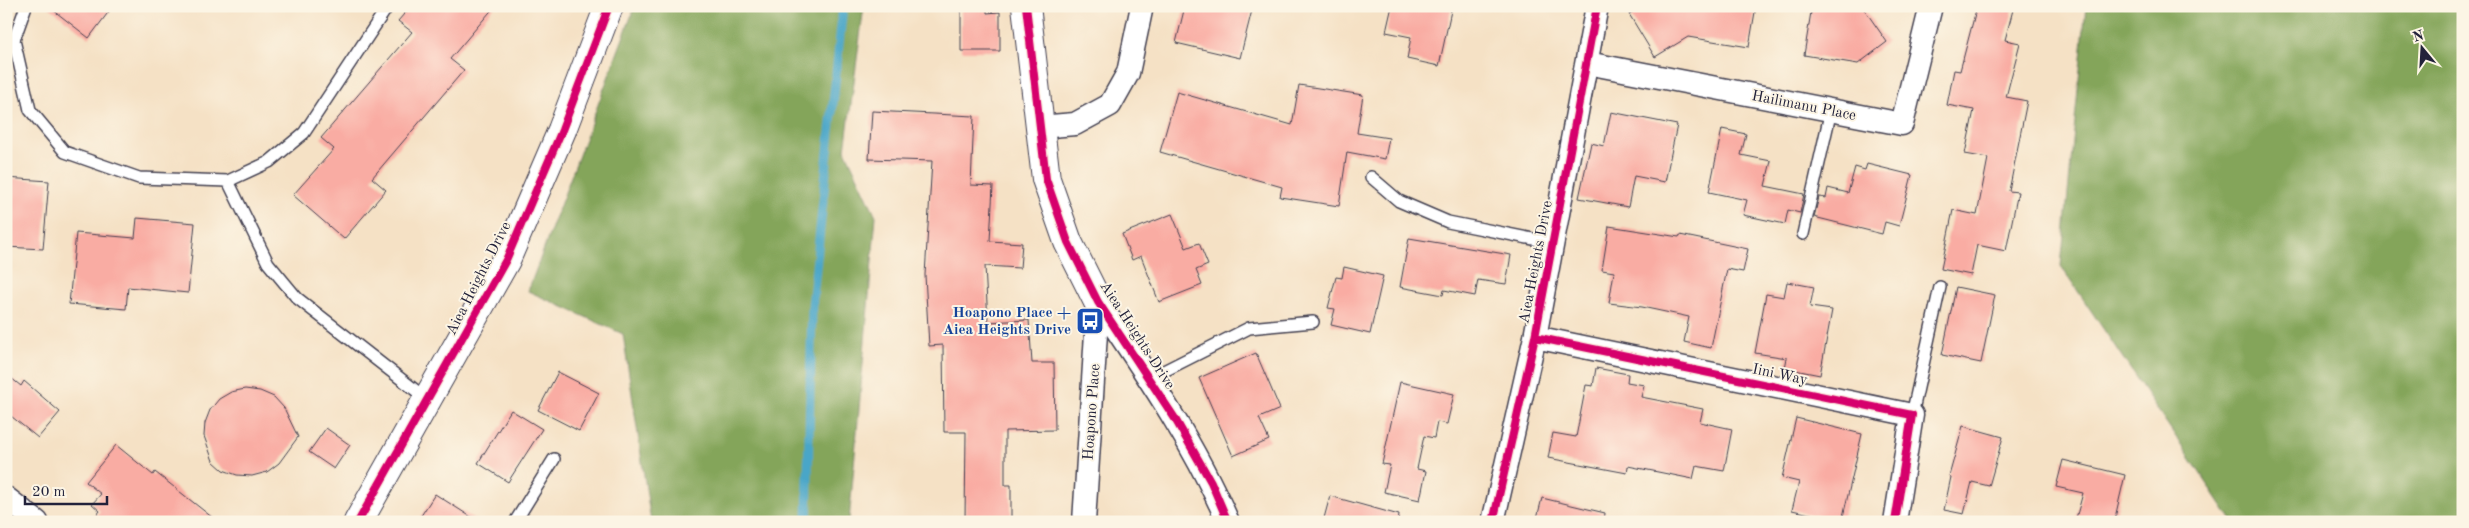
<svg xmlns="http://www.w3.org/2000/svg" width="2469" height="528" font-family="'Old Standard TT',serif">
	<rect width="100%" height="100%" fill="#fcf5e5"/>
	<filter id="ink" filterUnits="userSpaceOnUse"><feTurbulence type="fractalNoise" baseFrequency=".02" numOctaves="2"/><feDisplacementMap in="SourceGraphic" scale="10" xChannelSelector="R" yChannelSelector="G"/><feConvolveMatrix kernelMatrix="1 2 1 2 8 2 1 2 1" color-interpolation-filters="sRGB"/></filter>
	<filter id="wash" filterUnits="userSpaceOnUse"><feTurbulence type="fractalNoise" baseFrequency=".0096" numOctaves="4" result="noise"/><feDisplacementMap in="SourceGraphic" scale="20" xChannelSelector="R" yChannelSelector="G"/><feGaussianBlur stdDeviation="1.12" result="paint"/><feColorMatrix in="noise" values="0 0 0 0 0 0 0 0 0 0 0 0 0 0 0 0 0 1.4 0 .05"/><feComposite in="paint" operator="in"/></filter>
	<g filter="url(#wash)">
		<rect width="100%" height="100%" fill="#f5e1c5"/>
		<path fill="#84a55a" stroke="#53644a" d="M 635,6 L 864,6 L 845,150 L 876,216 L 849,522 L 651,522 L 623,334 L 528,291 Z
			M 2086,6 L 2463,6 L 2463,522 L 2233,522 L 2061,266 Z"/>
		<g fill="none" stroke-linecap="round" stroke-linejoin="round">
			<path stroke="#49a6c8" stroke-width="9" d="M 807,522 L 812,307 L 843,6"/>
		</g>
		<g id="blocks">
			<path fill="#f9aca3" d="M 48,6 L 113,6 L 89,38 Z
				M 411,6 L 495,6 L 450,59 L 464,70 L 372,178 L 386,190 L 344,239 L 293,195 L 334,149 L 321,138 L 412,32 L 398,21 Z
				M 961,6 L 987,6 L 987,13 L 1000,12 L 1000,51 L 961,51 Z
				M 1185,6 L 1253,6 L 1240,58 L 1176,43 Z
				M 1392,6 L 1452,6 L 1439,66 L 1407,59 L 1411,37 L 1386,32 Z
				M 1642,6 L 1756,6 L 1749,47 L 1688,37 L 1655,57 L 1629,14 Z
				M 1812,6 L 1862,6 L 1887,42 L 1858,64 L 1804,55 Z
				M 1977,6 L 2014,6 L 2005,40 L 2020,43 L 2006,97 L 2027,101 L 2009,191 L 2018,192 L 2006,251 L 1977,245 L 1971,275 L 1941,269 L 1953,210 L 1977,215 L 1988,158 L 1965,154 L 1974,110 L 1947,105 L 1954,70 L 1960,71 Z
				M 1299,85 L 1363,95 L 1357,133 L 1389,138 L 1385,159 L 1347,152 L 1339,206 L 1280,197 L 1282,187 L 1160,152 L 1177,92 L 1292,125 Z
				M 872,111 L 974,116 L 971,185 L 993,186 L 990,241 L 1022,243 L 1020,268 L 985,266 L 988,322 L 1029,320 L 1032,363 L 1054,363 L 1055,430 L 1005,431 L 1005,485 L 1011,485 L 1011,521 L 965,521 L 966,432 L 944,432 L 943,345 L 929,346 L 925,275 L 932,161 L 869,159 Z
				M 1611,112 L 1677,125 L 1665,182 L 1634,176 L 1628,207 L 1579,198 L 1591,143 L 1604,146 Z
				M 1722,129 L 1746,134 L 1741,155 L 1771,161 L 1765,186 L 1804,194 L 1800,213 L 1788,210 L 1785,224 L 1743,215 L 1747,200 L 1709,192 Z
				M 1867,164 L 1912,175 L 1899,226 L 1885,222 L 1882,234 L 1814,217 L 1819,197 L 1826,198 L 1828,188 L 1848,193 L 1855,167 L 1865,170 Z
				M 6,178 L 49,181 L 43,249 L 6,247 Z
				M 1172,214 L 1186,248 L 1199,243 L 1208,265 L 1196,270 L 1202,285 L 1159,302 L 1141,256 L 1132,260 L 1122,234 Z
				M 137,218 L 195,223 L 188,293 L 128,287 L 126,309 L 69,304 L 76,233 L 135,238 Z
				M 1609,226 L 1679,237 L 1680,235 L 1748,249 L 1743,272 L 1727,269 L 1711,348 L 1684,342 L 1689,317 L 1642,307 L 1609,303 L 1614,272 L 1602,270 Z
				M 1409,238 L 1511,255 L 1506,284 L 1478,280 L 1475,296 L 1444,290 L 1443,295 L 1400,287 Z
				M 1344,267 L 1383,276 L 1370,334 L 1331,325 L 1335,309 L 1328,308 L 1336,277 L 1342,278 Z
				M 1787,282 L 1814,287 L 1810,307 L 1832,310 L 1820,375 L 1785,368 L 1787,358 L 1755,353 L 1766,294 L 1784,297 Z
				M 1956,287 L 1995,295 L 1981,363 L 1942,355 Z
				M 1256,353 L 1280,409 L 1259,418 L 1269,440 L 1233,456 L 1199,378 Z
				M 1596,368 L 1628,374 L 1627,382 L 1644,385 L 1641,397 L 1703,409 L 1700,422 L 1732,429 L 1724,471 L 1696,466 L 1693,479 L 1628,466 L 1627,473 L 1548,458 L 1553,433 L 1576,437 L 1586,385 L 1593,386 Z
				M 558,372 L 599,393 L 579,431 L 538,410 Z
				M 6,374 L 21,386 L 24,381 L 60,412 L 38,438 L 6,412 Z
				M 1400,382 L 1454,394 L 1447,424 L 1437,422 L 1434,438 L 1424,436 L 1417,469 L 1426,471 L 1420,500 L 1384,492 L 1390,465 L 1382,464 Z
				M 245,389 L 260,391 L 274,397 L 284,408 L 298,437 L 279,463 L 267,472 L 252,476 L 237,475 L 223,470 L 213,461 L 204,436 L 205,423 L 210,410 L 219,399 L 231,392 Z
				M 511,410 L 542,429 L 508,482 L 478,463 Z
				M 1796,418 L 1862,434 L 1842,521 L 1792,510 L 1799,482 L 1782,478 Z
				M 1963,426 L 2003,437 L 1989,486 L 1972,482 L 1964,514 L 1944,510 L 1951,477 L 1949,476 Z
				M 326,428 L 350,445 L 334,469 L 309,452 Z
				M 116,445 L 153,475 L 155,472 L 218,522 L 91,522 L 100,511 L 92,504 L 101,494 L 86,482 Z
				M 2063,460 L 2125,475 L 2114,522 L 2075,522 L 2083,493 L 2056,487 Z
				M 435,494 L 479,522 L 417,522 Z
				M 1330,496 L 1399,515 L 1398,522 L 1323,522 Z
				M 1542,498 L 1605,513 L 1604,522 L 1536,522 Z"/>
		</g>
	</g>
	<g filter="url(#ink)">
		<use href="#blocks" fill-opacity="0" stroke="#423f50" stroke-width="1"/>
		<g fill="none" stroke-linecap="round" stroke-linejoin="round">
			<defs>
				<path id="service" d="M 26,6 L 14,40 L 30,110 L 65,152 L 139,178 L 228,181 L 268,263 L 297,298 L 428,400
					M 1371,177 L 1399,201 L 1448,222 L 1553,243
					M 228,181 L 269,162 L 304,133 L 388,6
					M 1803,234 L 1831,110
					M 1150,378 L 1249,328 L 1313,322
					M 1912,415 L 1940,287
					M 515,522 L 554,459"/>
				<path id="minor" d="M 1587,63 L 1902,124 L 1931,6
					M 1039,127 L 1075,124 L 1110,105 L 1128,73 L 1142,6
					M 1098,302 C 1146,373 1194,443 1228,522
					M 1535,337 L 1912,415 L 1895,522
					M 6,498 L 37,522
					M 1084,522 L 1098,302
					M 1493,522 L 1535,337 L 1597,6"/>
				<path id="tertiary" d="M 1026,6 L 1046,179 L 1068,242 L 1098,302
					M 358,522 L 506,260 L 562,130 L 609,6"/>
			</defs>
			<use href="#service" stroke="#423f50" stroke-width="14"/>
			<use href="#minor" stroke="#423f50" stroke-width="25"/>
			<use href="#tertiary" stroke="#423f50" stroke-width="30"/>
			<use href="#service" stroke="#fff" stroke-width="11"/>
			<use href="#minor" stroke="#fff" stroke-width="22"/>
			<use href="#tertiary" stroke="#fff" stroke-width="28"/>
			<defs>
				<path id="cycleway" d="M 1026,6 L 1046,179 L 1068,242 L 1098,302 L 1174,417 L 1211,482 L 1228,522
					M 1535,337 L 1912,415 L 1895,522
					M 358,522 L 506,260 L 562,130 L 609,6
					M 1493,522 L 1535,337 L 1597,6"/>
			</defs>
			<use href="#cycleway" stroke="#fcf5e5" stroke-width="11"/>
			<use href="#cycleway" stroke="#d6006c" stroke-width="8"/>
		</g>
	</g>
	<defs>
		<symbol id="bus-square" viewBox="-11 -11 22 22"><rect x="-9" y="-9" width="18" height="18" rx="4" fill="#1a4fb4" stroke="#fcf5e5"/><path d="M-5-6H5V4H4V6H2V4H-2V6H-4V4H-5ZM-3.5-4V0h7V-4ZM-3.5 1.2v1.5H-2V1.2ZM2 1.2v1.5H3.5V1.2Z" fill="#fff"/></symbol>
	</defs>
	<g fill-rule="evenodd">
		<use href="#bus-square" x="1074" y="305" width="32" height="32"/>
	</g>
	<g text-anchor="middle" stroke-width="4" stroke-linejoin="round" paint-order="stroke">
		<g font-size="15" fill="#22223b" stroke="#fcf5e5">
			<text transform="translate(1804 105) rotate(11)" y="5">Hailimanu Place</text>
			<text transform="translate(1535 262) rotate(-79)" y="5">Aiea Heights Drive</text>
			<text transform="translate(478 278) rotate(-63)" y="5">Aiea Heights Drive</text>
			<text transform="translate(1138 335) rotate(57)" y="5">Aiea Heights Drive</text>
			<text transform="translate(1780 374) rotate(12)" y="5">Iini Way</text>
			<text transform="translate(1091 412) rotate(-86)" y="5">Hoapono Place</text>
		</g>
		<g font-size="15" font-weight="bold" fill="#164399" stroke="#fcf5e5" text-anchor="end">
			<text x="1071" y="317">Hoapono Place +<tspan x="1071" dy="17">Aiea Heights Drive</tspan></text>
		</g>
	</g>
	<rect width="2469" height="528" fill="none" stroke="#fcf5e5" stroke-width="25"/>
	<g transform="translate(2422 48) rotate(342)" stroke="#fcf5e5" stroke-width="4" paint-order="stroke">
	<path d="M0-4L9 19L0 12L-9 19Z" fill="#22223b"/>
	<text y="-8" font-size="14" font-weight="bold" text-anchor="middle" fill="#22223b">N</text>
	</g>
	<path d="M25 496v8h82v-8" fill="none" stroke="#22223b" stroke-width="2.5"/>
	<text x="32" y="496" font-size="15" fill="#22223b" stroke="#fcf5e5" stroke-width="4" paint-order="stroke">20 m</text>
</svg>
